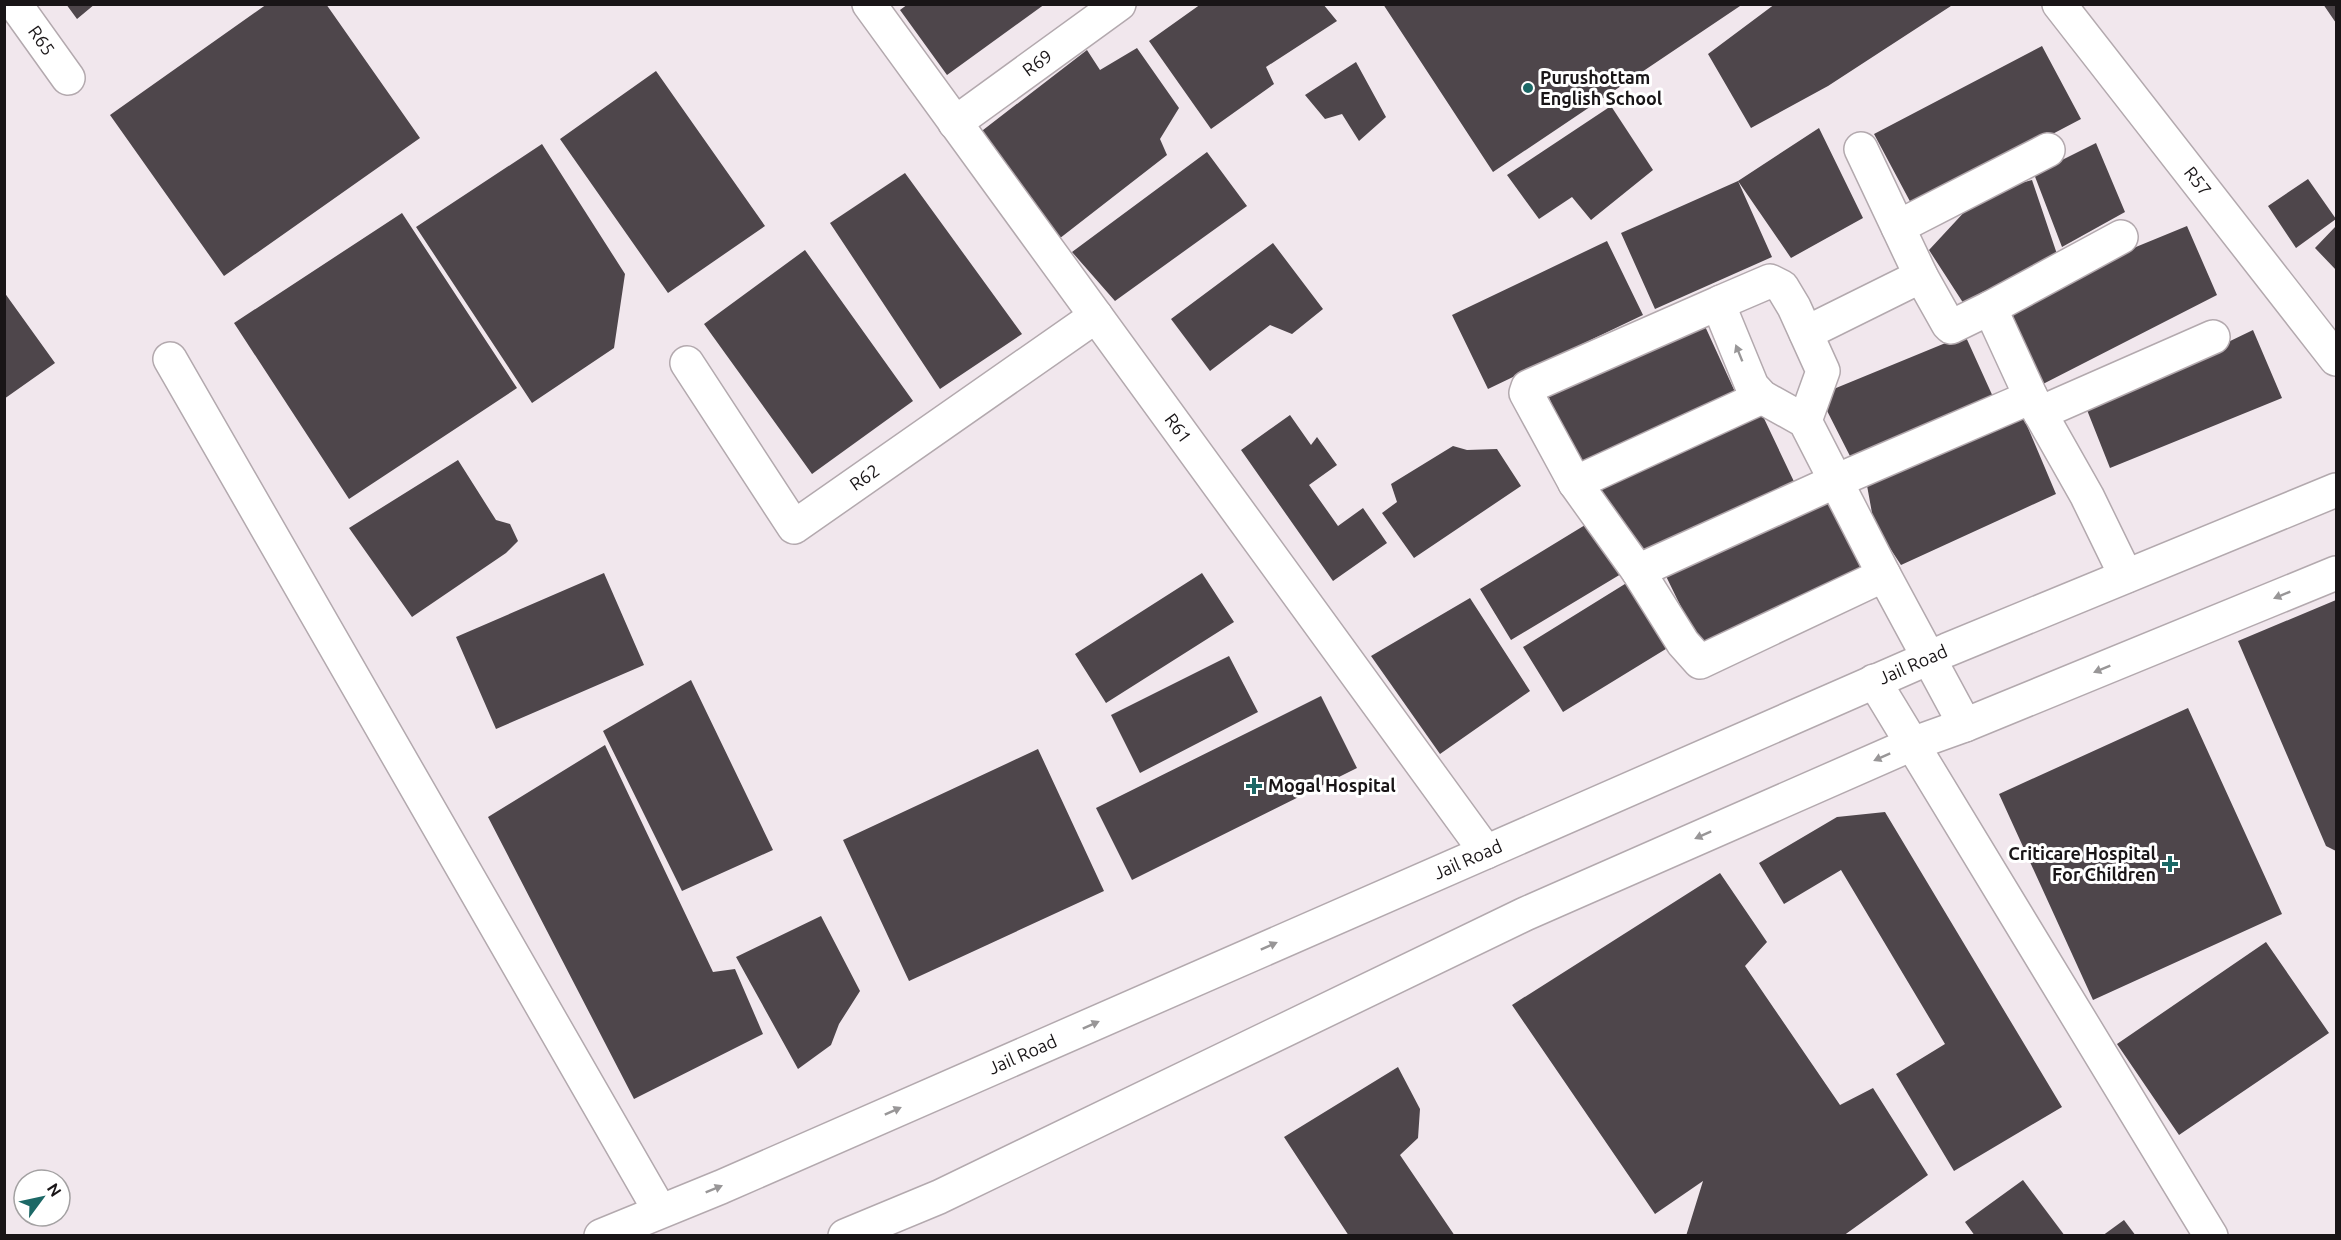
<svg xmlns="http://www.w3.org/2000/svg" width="2341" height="1240" font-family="Ubuntu,sans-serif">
	<rect width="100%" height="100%" fill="#f1e7ed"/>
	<path fill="#4e464b" d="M 66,4 L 95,4 L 77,19 Z
		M 267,4 L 326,4 L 420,138 L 224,276 L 110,115 Z
		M 908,4 L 1045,4 L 947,75 L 900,10 Z
		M 1201,4 L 1323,4 L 1337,21 L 1266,67 L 1274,84 L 1211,129 L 1149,41 Z
		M 1383,4 L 1743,4 L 1493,172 Z
		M 1775,4 L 1954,4 L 1828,86 L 1751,128 L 1708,54 Z
		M 2323,4 L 2336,4 L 2336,23 Z
		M 2042,46 L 2081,119 L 1913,207 L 1874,134 Z
		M 1137,48 L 1179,108 L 1160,139 L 1167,155 L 1055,242 L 974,137 L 1087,50 L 1100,70 Z
		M 1356,62 L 1386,117 L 1359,141 L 1342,114 L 1325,119 L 1305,95 Z
		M 656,71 L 765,226 L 668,293 L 560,139 Z
		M 1611,106 L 1653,170 L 1591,220 L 1572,197 L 1539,219 L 1507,175 Z
		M 1819,128 L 1863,218 L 1791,258 L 1738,181 L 1772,257 L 1655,309 L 1621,233 L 1738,181 Z
		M 2096,143 L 2125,212 L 2062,247 L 2034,174 Z
		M 542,144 L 625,274 L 614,348 L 532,403 L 416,227 Z
		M 1207,152 L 1247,206 L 1115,301 L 1072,252 Z
		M 905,173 L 1022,334 L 940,389 L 830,223 Z
		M 2308,179 L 2336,219 L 2296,248 L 2268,206 Z
		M 2032,180 L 2059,260 L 1971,315 L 1929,250 L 1981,194 Z
		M 402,213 L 517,388 L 349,499 L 234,323 Z
		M 2187,226 L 2217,295 L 2043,384 L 1997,304 Z
		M 2336,226 L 2336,270 L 2315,248 Z
		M 1607,241 L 1643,315 L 1488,389 L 1452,315 Z
		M 1273,243 L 1323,309 L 1292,334 L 1270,325 L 1210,371 L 1171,319 Z
		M 805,250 L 913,401 L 812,474 L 704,324 Z
		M 4,292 L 55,363 L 4,399 Z
		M 1704,324 L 1736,394 L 1578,464 L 1547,393 Z
		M 2253,330 L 2282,398 L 2110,468 L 2087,410 Z
		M 1965,335 L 1994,399 L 1852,460 L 1819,395 Z
		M 1760,410 L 1798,490 L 1636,558 L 1595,483 Z
		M 1290,415 L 1311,445 L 1317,437 L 1337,465 L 1309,485 L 1338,526 L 1363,508 L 1387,543 L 1333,581 L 1241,450 Z
		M 2023,416 L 2056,494 L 1901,565 L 1874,524 L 1866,480 Z
		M 1453,446 L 1467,450 L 1497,449 L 1521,486 L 1414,558 L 1382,513 L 1397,502 L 1391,484 Z
		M 458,460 L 496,520 L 510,524 L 518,541 L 506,553 L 412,617 L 349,528 Z
		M 1836,492 L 1873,574 L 1702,650 L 1663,570 Z
		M 1590,522 L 1621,574 L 1511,640 L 1480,589 Z
		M 604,573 L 644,665 L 496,729 L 456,637 Z
		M 1202,573 L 1234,622 L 1106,703 L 1075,654 Z
		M 1633,579 L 1674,644 L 1563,712 L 1523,647 Z
		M 1470,598 L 1530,691 L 1440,754 L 1371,656 Z
		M 2336,600 L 2336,851 L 2326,846 L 2238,641 Z
		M 1229,656 L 1258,712 L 1140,773 L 1111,715 Z
		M 691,680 L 773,850 L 682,891 L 603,731 Z
		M 1321,696 L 1357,768 L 1132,880 L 1096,808 Z
		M 2188,708 L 2282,914 L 2093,1000 L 1999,794 Z
		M 605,745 L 713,972 L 735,969 L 763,1034 L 634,1099 L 488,817 Z
		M 1038,749 L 1104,891 L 909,981 L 843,840 Z
		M 1885,812 L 2062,1107 L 1954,1171 L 1896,1074 L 1945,1044 L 1841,870 L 1784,904 L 1759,863 L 1837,817 Z
		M 1720,873 L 1767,942 L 1745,966 L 1840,1105 L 1873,1088 L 1928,1175 L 1843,1236 L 1686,1236 L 1703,1181 L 1655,1214 L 1512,1005 Z
		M 821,916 L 860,991 L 839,1024 L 831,1045 L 798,1069 L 736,957 Z
		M 2266,942 L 2329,1033 L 2179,1135 L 2117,1044 Z
		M 1398,1067 L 1420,1109 L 1418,1138 L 1400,1155 L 1455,1236 L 1349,1236 L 1284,1137 Z
		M 2023,1180 L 2065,1236 L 1975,1236 L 1965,1222 Z
		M 2124,1220 L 2136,1236 L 2102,1236 Z"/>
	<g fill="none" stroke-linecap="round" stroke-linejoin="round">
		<defs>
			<g id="minor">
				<path id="s1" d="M 15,4 L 68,78"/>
				<path id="s2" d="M 869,4 L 1486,852"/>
				<path id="s3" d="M 2059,4 L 2336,359"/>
				<path id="s4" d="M 955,123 L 1119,4"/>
				<path d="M 1861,149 L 1921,276 L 1948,324 L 1951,327 L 1990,308 L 2031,397 L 2087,496 L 2126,576"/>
				<path d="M 1898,227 L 2048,150"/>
				<path d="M 1721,302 L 1528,387 L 1526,393 L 1575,483 L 1638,571 L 1683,643 L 1700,662 L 1884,575"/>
				<path d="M 1990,308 L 2121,237"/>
				<path d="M 1806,333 L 1921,276"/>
				<path d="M 170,359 L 660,1211"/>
				<path id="s5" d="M 687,363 L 794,527 L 1096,316"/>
				<path d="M 2040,413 L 2213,337"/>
				<path d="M 1805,421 L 1823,371 L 1794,307 L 1782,287 L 1770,281 L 1721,302 L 1724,318 L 1752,386 L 1762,397 L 1805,421 L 1884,575 L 1965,725"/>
				<path d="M 1575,483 L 1762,397"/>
				<path d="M 1638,571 L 1836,481 L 2031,397"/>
				<path d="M 1874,681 L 2211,1236"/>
			</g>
			<g id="major">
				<path id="s6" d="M 601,1236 L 721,1187 L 1947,650 L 2336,490"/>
				<path d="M 845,1236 L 939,1197 L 1525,914 L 1912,744 L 1965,725 L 2336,573"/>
			</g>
		</defs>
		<use href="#minor" stroke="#b3a9ae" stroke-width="36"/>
		<use href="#major" stroke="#b3a9ae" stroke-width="36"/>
		<use href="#minor" stroke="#fff" stroke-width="33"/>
		<use href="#major" stroke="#fff" stroke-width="33"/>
	</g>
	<defs><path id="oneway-solid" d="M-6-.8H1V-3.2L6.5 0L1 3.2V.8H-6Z" transform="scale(1.5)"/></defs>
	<g fill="#989697">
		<use href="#oneway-solid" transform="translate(1739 353) rotate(-112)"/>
		<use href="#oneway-solid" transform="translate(2282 595) rotate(158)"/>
		<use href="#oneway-solid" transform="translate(2102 669) rotate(158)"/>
		<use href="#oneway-solid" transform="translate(1882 757) rotate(156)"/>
		<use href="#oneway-solid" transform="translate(1703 835) rotate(156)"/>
		<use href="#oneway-solid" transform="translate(1269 946) rotate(-24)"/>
		<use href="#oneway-solid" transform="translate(1091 1025) rotate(-24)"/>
		<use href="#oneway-solid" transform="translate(893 1111) rotate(-24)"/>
		<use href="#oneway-solid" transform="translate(714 1189) rotate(-22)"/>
	</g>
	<g fill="#1c6866" stroke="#fff" stroke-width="2">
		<circle cx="1528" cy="88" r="6"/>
		<path d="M1251 777h6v6h6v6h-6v6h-6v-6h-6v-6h6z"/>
		<path d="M2167 855h6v6h6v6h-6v6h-6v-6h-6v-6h6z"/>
	</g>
	<g text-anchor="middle" stroke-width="6" stroke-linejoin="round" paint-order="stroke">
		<g font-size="18" fill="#191517" stroke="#fff">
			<text dy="6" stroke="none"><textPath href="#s1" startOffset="45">R65</textPath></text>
			<text dy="6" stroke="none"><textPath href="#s4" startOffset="102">R69</textPath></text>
			<text dy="6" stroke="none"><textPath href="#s3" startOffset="225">R57</textPath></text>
			<text dy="6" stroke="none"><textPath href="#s2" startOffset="525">R61</textPath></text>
			<text dy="6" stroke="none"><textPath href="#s5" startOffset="282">R62</textPath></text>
			<text dy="6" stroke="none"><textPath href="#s6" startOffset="1431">Jail Road</textPath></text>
			<text dy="6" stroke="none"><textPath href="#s6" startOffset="945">Jail Road</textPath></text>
			<text dy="6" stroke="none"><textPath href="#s6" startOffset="459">Jail Road</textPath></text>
		</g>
		<g font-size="18" font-weight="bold" fill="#191517" stroke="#fff" text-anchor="start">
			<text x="1540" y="84">Purushottam<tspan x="1540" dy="21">English School</tspan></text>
			<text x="1268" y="792">Mogal Hospital</text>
			<text x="2156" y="860" text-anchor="end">Criticare Hospital<tspan x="2156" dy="21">For Children</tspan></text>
		</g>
	</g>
	<rect width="2341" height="1240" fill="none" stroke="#191517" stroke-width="12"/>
	<g transform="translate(42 1198) rotate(57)"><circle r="28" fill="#ffffff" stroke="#a3a1a2" stroke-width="1.5"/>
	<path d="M0-4.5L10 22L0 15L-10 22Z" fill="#1c6866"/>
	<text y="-9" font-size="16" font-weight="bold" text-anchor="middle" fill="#191517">N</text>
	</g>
</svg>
